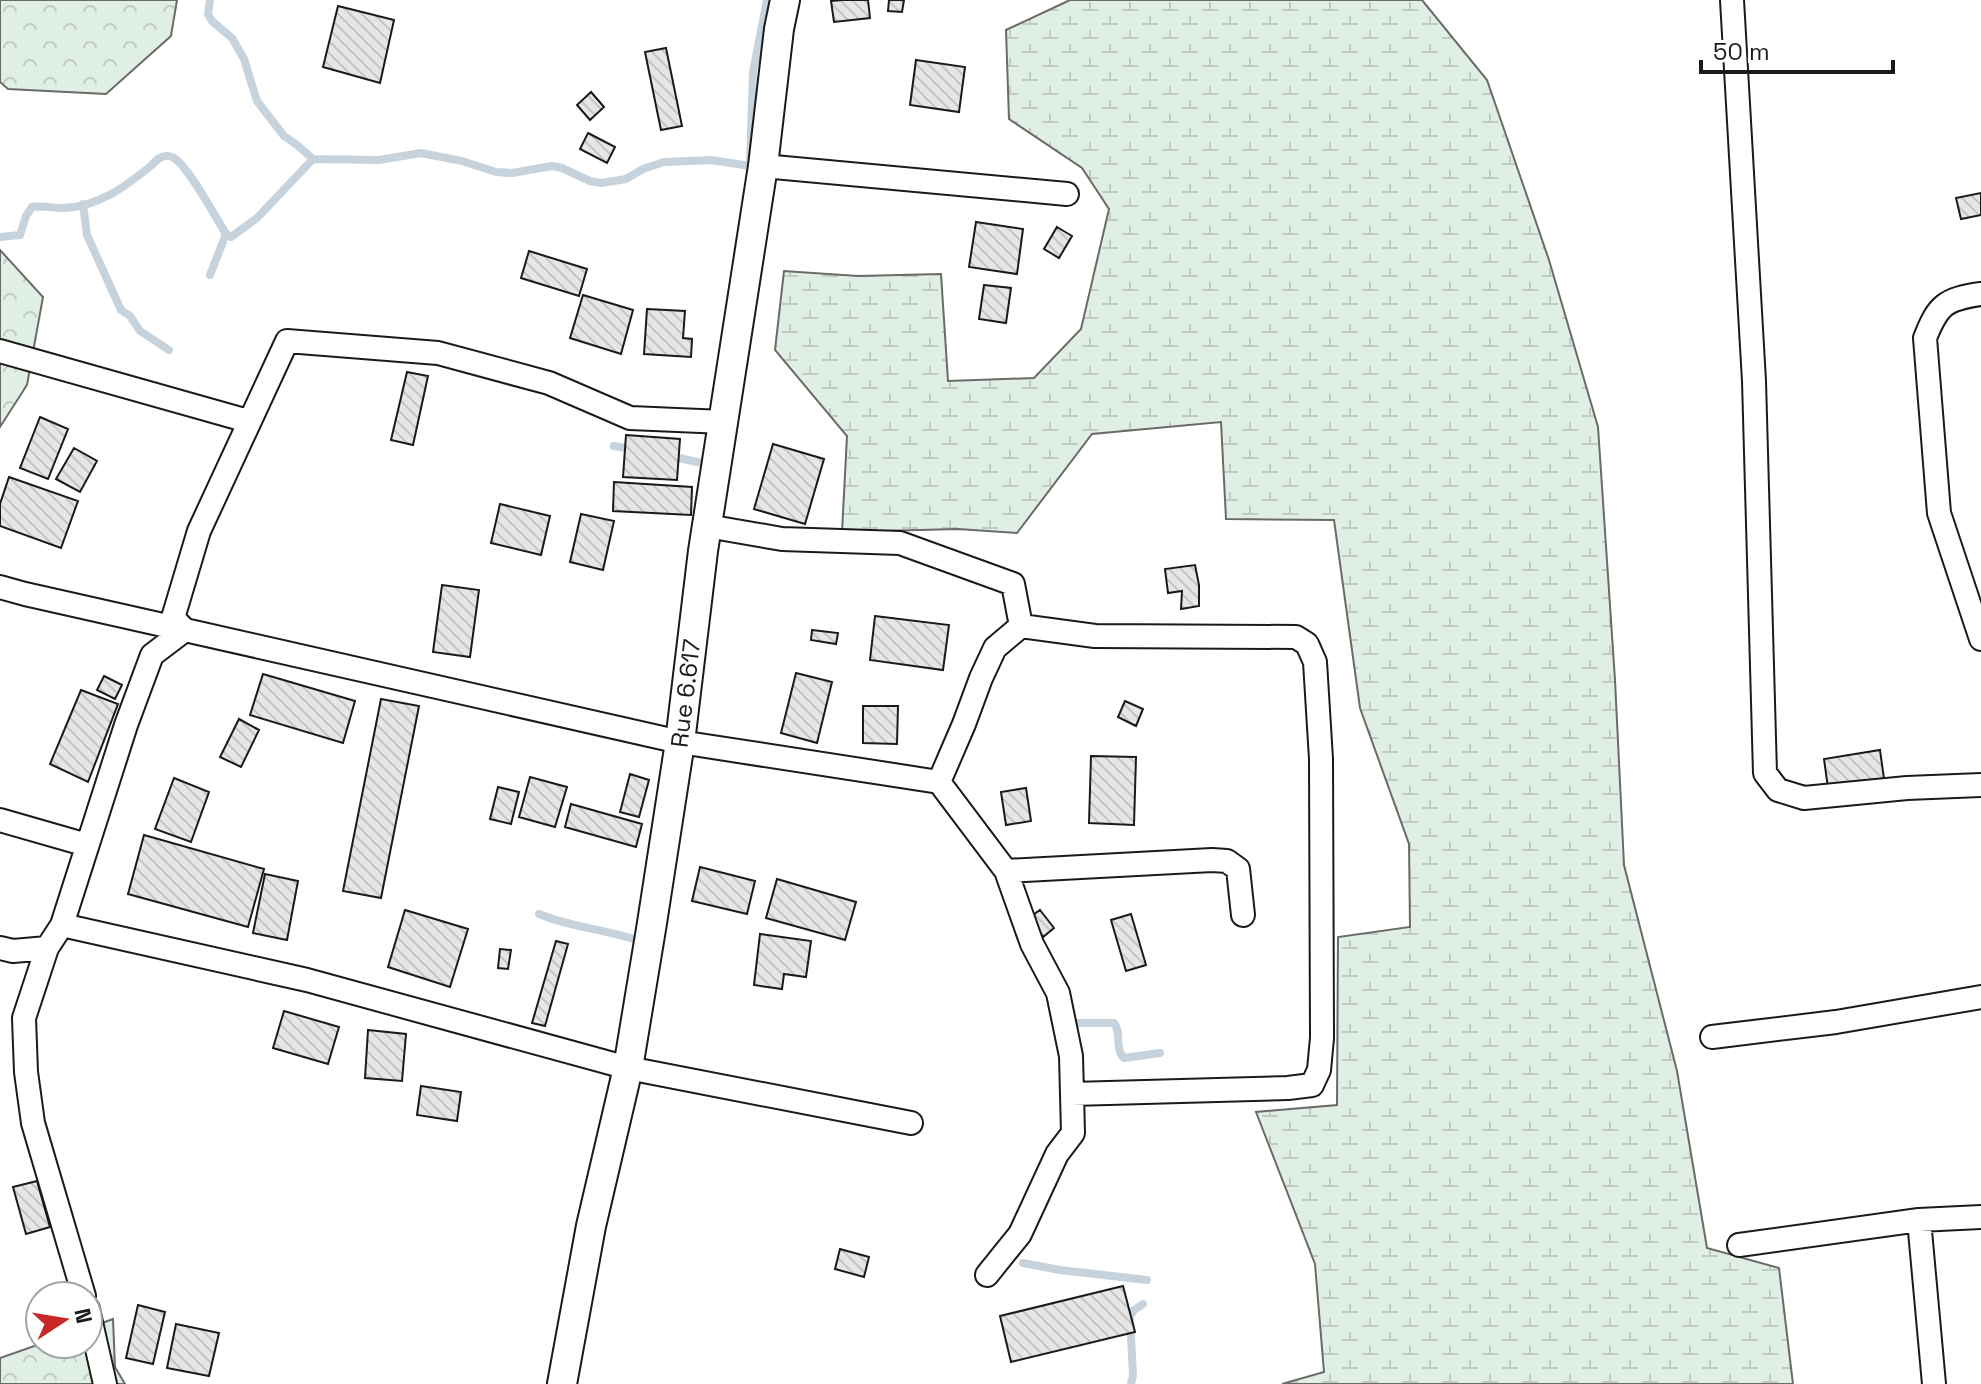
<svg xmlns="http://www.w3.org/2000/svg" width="1981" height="1384" font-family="'Space Grotesk',sans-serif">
	<defs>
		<pattern id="forest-crowns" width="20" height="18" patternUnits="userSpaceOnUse" patternTransform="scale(2)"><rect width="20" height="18" fill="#e0efe3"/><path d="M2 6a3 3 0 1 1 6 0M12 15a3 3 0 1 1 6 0" fill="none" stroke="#c0ccc2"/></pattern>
		<pattern id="wetland-marsh" width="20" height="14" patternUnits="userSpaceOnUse" patternTransform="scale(2)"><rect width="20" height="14" fill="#e0efe3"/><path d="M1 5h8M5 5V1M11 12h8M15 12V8" fill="none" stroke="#c0ccc2"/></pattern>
		<pattern id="building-back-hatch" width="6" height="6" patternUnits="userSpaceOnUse" patternTransform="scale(2)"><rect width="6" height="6" fill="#e6e6e6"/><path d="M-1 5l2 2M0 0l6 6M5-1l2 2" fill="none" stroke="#c5c5c5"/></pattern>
	</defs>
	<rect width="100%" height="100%" fill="#fff"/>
	<path fill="url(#forest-crowns)" stroke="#6a6a6a" stroke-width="2" d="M 0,0 L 177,0 L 171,36 L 106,94 L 8,89 L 0,82 Z
		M 0,250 L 43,297 L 27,385 L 0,427 Z
		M 113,1319 L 115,1367 L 125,1384 L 0,1384 L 0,1358 L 40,1344 L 88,1344 L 88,1328 Z"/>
	<path fill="url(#wetland-marsh)" stroke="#6a6a6a" stroke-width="2" d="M 1070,0 L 1422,0 L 1487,80 L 1549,260 L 1598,427 L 1615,680 L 1624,865 L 1677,1071 L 1707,1248 L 1779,1268 L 1793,1384 L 1282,1384 L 1324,1372 L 1315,1264 L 1256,1112 L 1337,1105 L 1338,937 L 1410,927 L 1409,844 L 1360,708 L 1334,520 L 1226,519 L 1221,422 L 1092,434 L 1017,533 L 958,529 L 842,532 L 847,436 L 775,350 L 784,271 L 858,276 L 941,274 L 948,381 L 1034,378 L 1081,329 L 1109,209 L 1082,168 L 1009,119 L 1006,30 Z"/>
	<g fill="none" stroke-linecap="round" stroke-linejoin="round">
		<path stroke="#c6d2dc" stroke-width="8" d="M 210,0 L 208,14 L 212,21 L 232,38 L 244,59 L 257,101 L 284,136 L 297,145 L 313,159 L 379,160 L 421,153 L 462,161 L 496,172 L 512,173 L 552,166 L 562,168 L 590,181 L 601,183 L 626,179 L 643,169 L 664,162 L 711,160 L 750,166 L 753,72 L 767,0
			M 83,204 L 87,235 L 121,310 L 130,316 L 140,331 L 169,350
			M 226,234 L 231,237 L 257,218 L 313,159
			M 0,237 L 20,235 L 26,216 L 32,207 C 42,205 52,208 63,208 C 99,207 126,186 152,165 C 157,158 166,153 174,158 C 188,166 216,218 226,234
			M 210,275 L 226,234
			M 614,446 L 633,449
			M 670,456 L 711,465
			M 539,914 C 572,928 608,929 642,942
			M 1066,1023 L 1114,1023 C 1122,1032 1114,1048 1124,1058 L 1160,1053
			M 1023,1263 L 1060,1270 L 1147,1280
			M 1131,1384 L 1133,1375 L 1130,1316 L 1134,1310 L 1143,1304"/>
	</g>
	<path fill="url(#building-back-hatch)" stroke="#1a1a1a" stroke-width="2" d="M 842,0 L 868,0 L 870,18 L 834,22 L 831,1 Z
		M 889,0 L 904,0 L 902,12 L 888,11 Z
		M 338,6 L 394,20 L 380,83 L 323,67 Z
		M 666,48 L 682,126 L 661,130 L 645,52 Z
		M 916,60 L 965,67 L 959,112 L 910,105 Z
		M 591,92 L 604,107 L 590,120 L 577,105 Z
		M 588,133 L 615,147 L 607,163 L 580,149 Z
		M 1981,193 L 1981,215 L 1961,219 L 1956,198 Z
		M 976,222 L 1023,229 L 1017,274 L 969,267 Z
		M 1057,227 L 1072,236 L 1059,258 L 1044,249 Z
		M 529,251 L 587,269 L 579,296 L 521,278 Z
		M 984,285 L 1011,288 L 1006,323 L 979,319 Z
		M 583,295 L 633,310 L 621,354 L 570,338 Z
		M 647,309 L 685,311 L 683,338 L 692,339 L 691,357 L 644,354 Z
		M 407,372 L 428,376 L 413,445 L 391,440 Z
		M 40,417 L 68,429 L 48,479 L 20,468 Z
		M 626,435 L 680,439 L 677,480 L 623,477 Z
		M 773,444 L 824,459 L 805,524 L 754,509 Z
		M 74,448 L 97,461 L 80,492 L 56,479 Z
		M 9,477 L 78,501 L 61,548 L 0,526 L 0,504 Z
		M 614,482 L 692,487 L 691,515 L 613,511 Z
		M 500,504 L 550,516 L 541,555 L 491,543 Z
		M 581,514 L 614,521 L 603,570 L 570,562 Z
		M 1195,565 L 1199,585 L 1199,606 L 1181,609 L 1182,591 L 1168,593 L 1165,569 Z
		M 442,585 L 479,590 L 470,657 L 433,652 Z
		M 875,616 L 949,625 L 943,670 L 870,660 Z
		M 812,630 L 838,633 L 836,644 L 811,640 Z
		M 796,673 L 832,682 L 817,743 L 781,733 Z
		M 263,674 L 355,701 L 343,743 L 250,715 Z
		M 104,676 L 122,685 L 115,699 L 97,690 Z
		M 81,690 L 118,704 L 88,782 L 50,764 Z
		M 381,699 L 419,706 L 381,898 L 343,891 Z
		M 1125,701 L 1143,709 L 1136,726 L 1118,717 Z
		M 863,706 L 898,706 L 897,744 L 863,743 Z
		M 239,719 L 259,730 L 241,767 L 220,757 Z
		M 1880,750 L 1884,779 L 1828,788 L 1824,759 Z
		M 1091,756 L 1136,757 L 1134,825 L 1089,823 Z
		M 630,774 L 649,780 L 639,817 L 620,812 Z
		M 530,777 L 567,787 L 555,827 L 519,817 Z
		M 174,778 L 209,792 L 191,842 L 155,829 Z
		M 498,787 L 519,792 L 511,824 L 490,819 Z
		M 1026,788 L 1031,821 L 1006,825 L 1001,792 Z
		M 571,804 L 642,824 L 636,847 L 565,827 Z
		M 144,835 L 264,869 L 248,927 L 128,894 Z
		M 700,867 L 755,881 L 747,914 L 692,901 Z
		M 265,874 L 298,881 L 287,940 L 253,933 Z
		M 777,879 L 856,902 L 845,940 L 766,918 Z
		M 405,910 L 468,929 L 450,987 L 388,967 Z
		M 1040,910 L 1054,928 L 1043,937 L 1029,918 Z
		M 1131,914 L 1146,965 L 1126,971 L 1111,920 Z
		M 760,934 L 811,941 L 806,977 L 784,974 L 782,989 L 754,985 Z
		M 556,941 L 568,944 L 545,1026 L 532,1023 Z
		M 500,949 L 511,950 L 508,969 L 498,968 Z
		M 284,1011 L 339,1027 L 328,1064 L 273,1048 Z
		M 368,1030 L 406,1034 L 402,1081 L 365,1078 Z
		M 421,1086 L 461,1092 L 457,1121 L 417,1115 Z
		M 37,1181 L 50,1227 L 26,1234 L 13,1187 Z
		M 840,1249 L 869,1257 L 864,1277 L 835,1269 Z
		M 1123,1286 L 1135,1332 L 1011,1362 L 1000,1316 Z
		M 138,1305 L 165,1312 L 153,1364 L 126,1358 Z
		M 176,1324 L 219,1333 L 209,1376 L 167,1368 Z"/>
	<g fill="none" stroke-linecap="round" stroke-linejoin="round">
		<defs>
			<path id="minor" d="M 1732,0 L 1754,381 L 1765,773 L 1778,790 L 1804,798 L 1907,788 L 1981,785
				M 763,166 L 1067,194
				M 1981,294 C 1945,299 1938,305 1925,338 L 1939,513 L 1981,639
				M 0,351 L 248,421
				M 707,526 L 782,539 L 900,543 L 1013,584 L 1021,626 L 1095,636 L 1296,637 L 1307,644 L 1315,662 L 1321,759 L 1322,1038 L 1319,1070 L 1312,1085 L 1288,1088 L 1072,1094
				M 0,587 L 25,594 L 185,630
				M 185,630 L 173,618 L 199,531 L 287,341 L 438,353 L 549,383 L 630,418 L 724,422
				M 939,782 L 964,724 L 981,678 L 995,648 L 1021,626
				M 0,820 L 87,845
				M 1006,871 L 1212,860 L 1227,861 L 1238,869 L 1243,915
				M 62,925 L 307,980 L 628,1068 L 911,1123
				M 0,948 L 13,951 L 47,948 L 62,925 L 126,725 L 152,655 L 185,630 L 680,742 L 939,782 L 1006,871 L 1032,944 L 1058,993 L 1071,1056 L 1073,1133 L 1057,1154 L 1020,1234 L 987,1275
				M 47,948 L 24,1018 L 26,1072 L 33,1123 L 84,1296
				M 1712,1037 L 1836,1022 L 1981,997
				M 1919,1220 L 1934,1384
				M 1739,1245 L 1919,1220 L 1981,1217
				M 88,1309 L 105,1384"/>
			<g id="tertiary">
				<path id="s1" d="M 562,1384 L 591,1226 L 628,1068 L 652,923 L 680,742 L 703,551 L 763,166 L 779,29 L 785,0"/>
			</g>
		</defs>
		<use href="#minor" stroke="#1a1a1a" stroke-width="26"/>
		<use href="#tertiary" stroke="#1a1a1a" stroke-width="32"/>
		<use href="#minor" stroke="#fff" stroke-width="22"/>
		<use href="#tertiary" stroke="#fff" stroke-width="28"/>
	</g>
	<g text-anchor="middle" stroke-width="6" stroke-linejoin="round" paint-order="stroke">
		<g font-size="24" fill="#1a1a1a" stroke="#fff">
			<text dy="8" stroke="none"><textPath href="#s1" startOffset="702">Rue 6.617</textPath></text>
		</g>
	</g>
	<g transform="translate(64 1320) rotate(78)"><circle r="38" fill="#ffffff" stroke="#a3a3a3" stroke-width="2"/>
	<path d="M0-6L14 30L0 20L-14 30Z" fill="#c62828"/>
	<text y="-12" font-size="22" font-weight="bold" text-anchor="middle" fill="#1a1a1a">N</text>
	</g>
	<path d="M1701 60v12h192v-12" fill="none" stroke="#1a1a1a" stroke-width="4"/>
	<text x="1713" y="60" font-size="24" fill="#1a1a1a" stroke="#ffffff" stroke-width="6" paint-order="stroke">50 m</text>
</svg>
